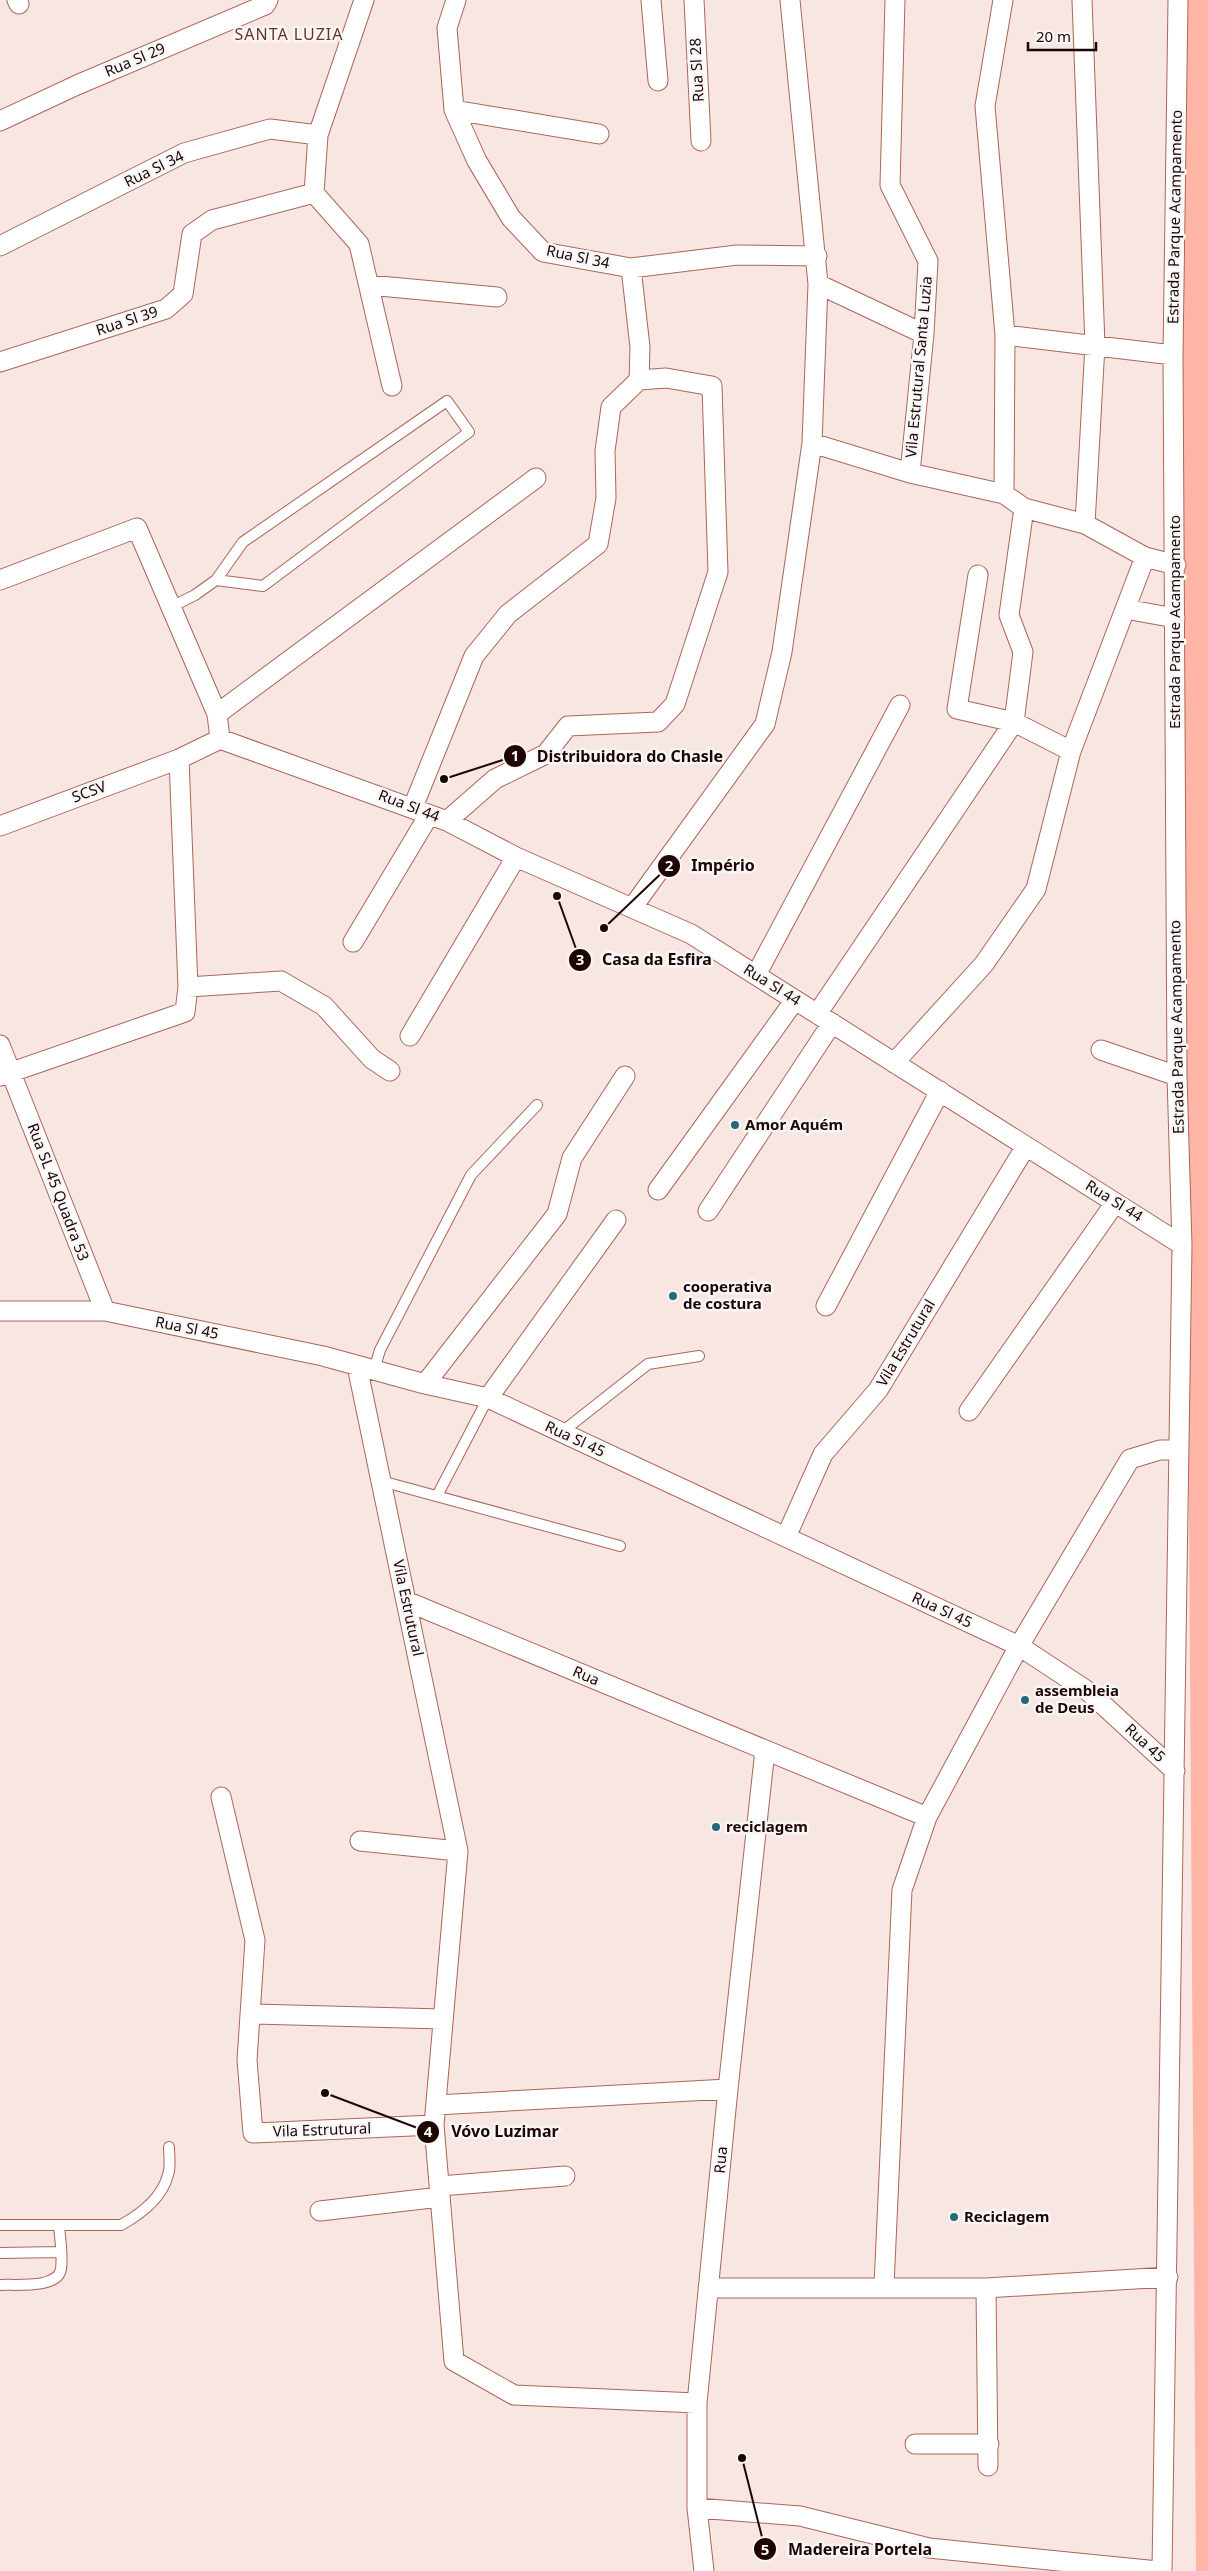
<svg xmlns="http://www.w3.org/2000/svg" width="1208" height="2571" font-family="'Noto Sans',sans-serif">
	<rect width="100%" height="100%" fill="#f7e6e2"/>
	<path fill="#ffb5a5" d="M 1179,0 L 1208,0 L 1208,2571 L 1196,2571 Z"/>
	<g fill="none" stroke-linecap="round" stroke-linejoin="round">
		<defs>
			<path id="lane" d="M 171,607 L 195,595 L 216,580 L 243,542 L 447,401 L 469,432 L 263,586 L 216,580
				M 374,1370 L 380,1350 L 471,1175 L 537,1105
				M 562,1432 L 648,1364 L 699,1356
				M 381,1481 L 620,1546
				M 437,1496 L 488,1398
				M 0,2225 L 121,2225 C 141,2214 162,2198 168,2175 C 171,2167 169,2156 169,2147
				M 0,2253 L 60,2252
				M 0,2285 C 15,2284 58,2289 61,2269 C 63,2255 60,2239 59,2225"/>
			<path id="street" d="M 17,0 L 19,4
				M 364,0 L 318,135 L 314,193 L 359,244 L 392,386
				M 456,0 L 447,28 L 454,110 L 477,161 L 511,218 L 543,252 L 631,268 L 737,255 L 817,256
				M 651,0 L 658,81
				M 694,0 L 701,141
				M 895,0 L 890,185 L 928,261 L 924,334 L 910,473
				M 1003,0 L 985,106 L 1005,335 L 1004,494
				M 1082,0 L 1095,345 L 1085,524
				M 454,110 L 599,134
				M 0,121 L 77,85 L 265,5 L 268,0
				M 0,246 L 184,153 L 270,129 L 318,135
				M 818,284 L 924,334
				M 369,285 L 497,297
				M 1005,335 L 1173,355
				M 0,362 L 166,309 L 183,294 L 192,234 L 212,220 L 314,193
				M 812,443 L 910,473 L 1004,494 L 1024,508 L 1085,524 L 1145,557 L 1176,565
				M 978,575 L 957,709 L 1014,722 L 1071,751
				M 0,580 L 137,528 L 217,714 L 220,739 L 179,759 L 188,987 L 185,1012 L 0,1076
				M 1125,609 L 1175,618
				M 217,714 L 536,478
				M 220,739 L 447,821 L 516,857 L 691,934 L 1182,1245
				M 413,807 L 474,656 L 508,614 L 598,544 L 606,498 L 605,451 L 611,407 L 639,380 L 640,347 L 631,268
				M 447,821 L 495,779 L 546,754 L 568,726 L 658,722 L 675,704 L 718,572 L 712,386 L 666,378 L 639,380
				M 0,826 L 179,759
				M 632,908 L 765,724 L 782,652 L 812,443 L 818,284 L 790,0
				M 353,942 L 429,815
				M 756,975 L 900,705
				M 188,987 L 281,981 L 324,1006 L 372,1059 L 390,1071
				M 817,1014 L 1014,722 L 1023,652 L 1009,615 L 1024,508
				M 410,1036 L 516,857
				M 0,1045 L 105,1311
				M 1101,1050 L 1177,1076
				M 894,1063 L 984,964 L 1036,889 L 1071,751 L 1145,557
				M 658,1190 L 795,1000
				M 708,1211 L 832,1023
				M 826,1306 L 940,1091
				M 0,1311 L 105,1311 L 323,1356 L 425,1384 L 488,1398 L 1019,1646 L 1089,1692 L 1175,1771
				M 357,1366 L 458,1851 L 434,2125 L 454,2361 L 514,2395 L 697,2403
				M 425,1384 L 557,1214 L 572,1158 L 625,1076
				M 488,1398 L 616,1220
				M 969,1411 L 1115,1203
				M 786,1537 L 823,1454 L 878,1390 L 1026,1146
				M 406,1601 L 927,1817
				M 221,1797 L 255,1940 L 247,2060 L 253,2133 L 434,2125
				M 360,1841 L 458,1851
				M 250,2014 L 442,2019
				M 436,2105 L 728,2089
				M 440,2186 L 565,2176
				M 320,2211 L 440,2197
				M 884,2286 L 902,1890 L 927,1817 L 1019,1646 L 1130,1459 L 1160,1450 L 1179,1450
				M 708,2288 L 986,2288 L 1168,2277
				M 986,2288 L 988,2466
				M 915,2444 L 989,2444
				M 697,2508 L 800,2516 L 929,2548 L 1158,2571
				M 704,2571 L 697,2508 L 697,2403 L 728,2089 L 765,1750
				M 1162,2571 L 1182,1245 L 1177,1076 L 1173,355 L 1178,0"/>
		</defs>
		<use href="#lane" stroke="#ac6657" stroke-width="12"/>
		<use href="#street" stroke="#ac6657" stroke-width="21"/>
		<use href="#lane" stroke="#fff" stroke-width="10"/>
		<use href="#street" stroke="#fff" stroke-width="19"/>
	</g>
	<g fill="#236b78" stroke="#f7f7f7" stroke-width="2">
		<circle cx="735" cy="1125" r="5"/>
		<circle cx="673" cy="1296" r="5"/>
		<circle cx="1025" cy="1700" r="5"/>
		<circle cx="716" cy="1827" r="5"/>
		<circle cx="954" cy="2217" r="5"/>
	</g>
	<g text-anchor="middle" stroke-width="5" stroke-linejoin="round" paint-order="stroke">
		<g font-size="15" fill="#1e0502" stroke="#f7f7f7">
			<text transform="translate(135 60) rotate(-23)" y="5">Rua Sl 29</text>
			<text transform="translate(697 70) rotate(-93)" y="5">Rua Sl 28</text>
			<text transform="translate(154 169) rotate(-26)" y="5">Rua Sl 34</text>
			<text transform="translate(1175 217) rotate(-89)" y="5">Estrada Parque Acampamento</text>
			<text transform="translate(578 257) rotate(12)" y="5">Rua Sl 34</text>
			<text transform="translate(127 321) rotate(-18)" y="5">Rua Sl 39</text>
			<text transform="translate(919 367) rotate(-85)" y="5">Vila Estrutural Santa Luzia</text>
			<text transform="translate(1175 622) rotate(-90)" y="5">Estrada Parque Acampamento</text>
			<text transform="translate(89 792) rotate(-20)" y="5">SCSV</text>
			<text transform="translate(409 806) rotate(21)" y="5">Rua Sl 44</text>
			<text transform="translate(772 985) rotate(32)" y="5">Rua Sl 44</text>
			<text transform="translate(1177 1027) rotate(-91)" y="5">Estrada Parque Acampamento</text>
			<text transform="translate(58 1192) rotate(69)" y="5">Rua SL 45 Quadra 53</text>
			<text transform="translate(1114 1201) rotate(32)" y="5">Rua Sl 44</text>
			<text transform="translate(187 1328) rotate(11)" y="5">Rua Sl 45</text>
			<text transform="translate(906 1343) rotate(-59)" y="5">Vila Estrutural</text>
			<text transform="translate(575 1439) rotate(25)" y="5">Rua Sl 45</text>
			<text transform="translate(408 1608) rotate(78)" y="5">Vila Estrutural</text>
			<text transform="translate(942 1610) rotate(25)" y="5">Rua Sl 45</text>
			<text transform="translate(586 1676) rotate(23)" y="5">Rua</text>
			<text transform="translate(1145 1743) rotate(43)" y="5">Rua 45</text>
			<text transform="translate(322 2130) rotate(-2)" y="5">Vila Estrutural</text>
			<text transform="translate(721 2160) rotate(-85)" y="5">Rua</text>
		</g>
		<g font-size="15" font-weight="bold" fill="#1e0502" stroke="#f7f7f7" text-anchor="start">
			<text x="745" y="1130">Amor Aquém</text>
			<text x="683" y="1292">cooperativa<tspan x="683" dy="17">de costura</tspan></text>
			<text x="1035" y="1696">assembleia<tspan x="1035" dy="17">de Deus</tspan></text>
			<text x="726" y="1832">reciclagem</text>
			<text x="964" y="2222">Reciclagem</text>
		</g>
		<g font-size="16" letter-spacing="1" fill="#6f2f22" stroke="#f7f7f7">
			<text x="289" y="40">SANTA LUZIA</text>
		</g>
	</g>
	<path fill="none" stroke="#1e0502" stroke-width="2" d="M444 779L515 756M604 928L669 866M557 896L580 960M325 2093L428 2132M742 2458L765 2549"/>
	<g fill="#1e0502" stroke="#f7f7f7" stroke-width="2">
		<circle cx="444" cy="779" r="5"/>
		<circle cx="604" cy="928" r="5"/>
		<circle cx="557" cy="896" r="5"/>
		<circle cx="325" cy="2093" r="5"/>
		<circle cx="742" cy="2458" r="5"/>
		<circle cx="515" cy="756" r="12"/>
		<circle cx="669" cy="866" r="12"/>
		<circle cx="580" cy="960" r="12"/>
		<circle cx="428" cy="2132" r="12"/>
		<circle cx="765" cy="2549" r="12"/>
	</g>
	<g font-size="15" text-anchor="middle" font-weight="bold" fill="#fff">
		<text x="515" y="761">1</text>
		<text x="669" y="871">2</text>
		<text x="580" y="965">3</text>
		<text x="428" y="2137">4</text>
		<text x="765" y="2555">5</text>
	</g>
	<g font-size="16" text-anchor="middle" font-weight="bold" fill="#1e0502" stroke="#f7f7f7" stroke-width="5" stroke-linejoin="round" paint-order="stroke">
		<text x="630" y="762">Distribuidora do Chasle</text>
		<text x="723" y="871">Império</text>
		<text x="657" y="965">Casa da Esfira</text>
		<text x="505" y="2137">Vóvo Luzimar</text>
		<text x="860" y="2555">Madereira Portela</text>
	</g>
	<path d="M1028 42v8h68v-8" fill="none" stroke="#1e0502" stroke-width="2.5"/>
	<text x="1036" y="42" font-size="15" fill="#1e0502" stroke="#f7f7f7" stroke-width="4" paint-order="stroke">20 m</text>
</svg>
